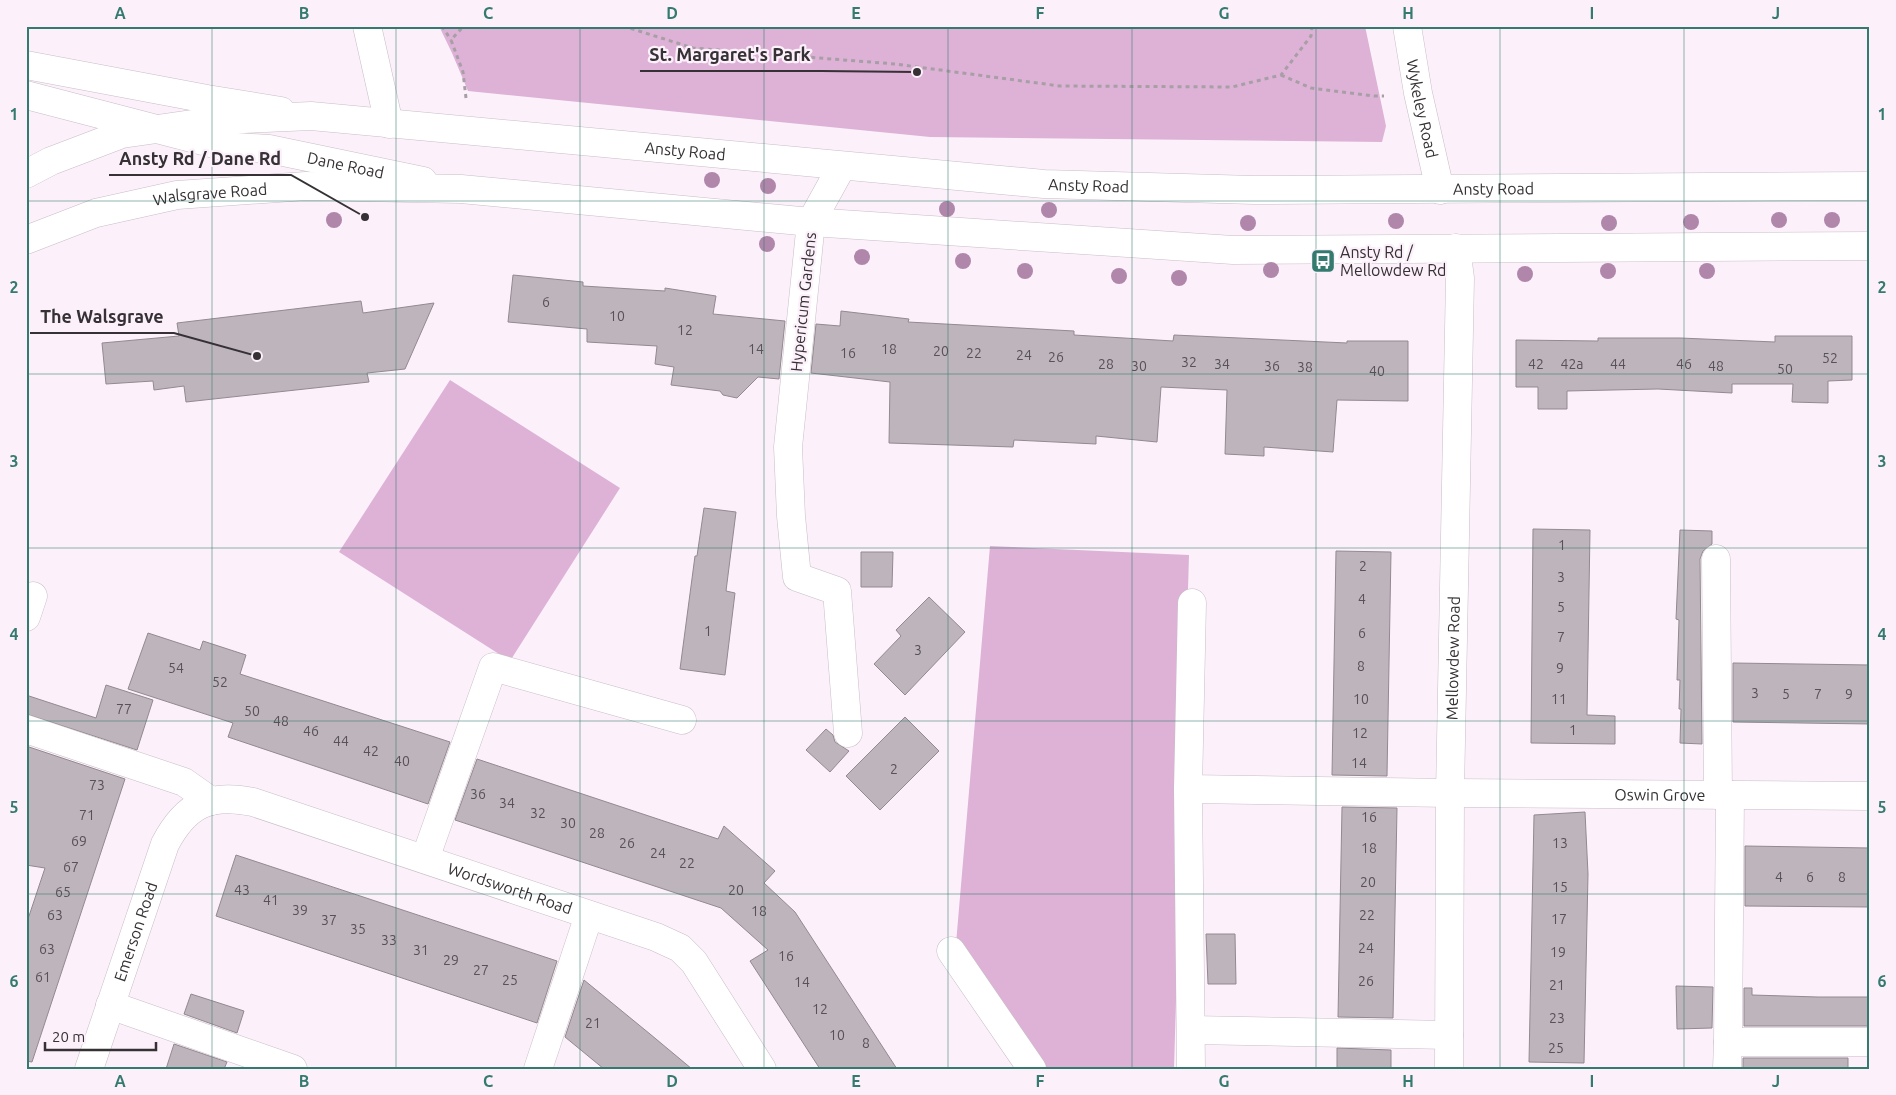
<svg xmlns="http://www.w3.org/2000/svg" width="1896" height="1095" font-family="Ubuntu,sans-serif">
	<rect width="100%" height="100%" fill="#fcf1fa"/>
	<path fill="#ddb2d6" d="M 439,26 L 1365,26 L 1386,126 L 1382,142 L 930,137 L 468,91 L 452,53 Z
		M 450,380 L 620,488 L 510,661 L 339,552 Z
		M 990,546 L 1189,555 L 1174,1069 L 1032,1069 L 954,967 Z"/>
	<path fill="#beb4bc" stroke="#938991" d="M 513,275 L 583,282 L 583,286 L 665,291 L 665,288 L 716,296 L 713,314 L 785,321 L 779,379 L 758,377 L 737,398 L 723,395 L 720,391 L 671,385 L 674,367 L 655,364 L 657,346 L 587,342 L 587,329 L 508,322 Z
		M 361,301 L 363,313 L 434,303 L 405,369 L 367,373 L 369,382 L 186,402 L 184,386 L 154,390 L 153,381 L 106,384 L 102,343 L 179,336 L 177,323 Z
		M 841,311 L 909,319 L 908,322 L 1074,331 L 1074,335 L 1124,338 L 1173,341 L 1174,335 L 1347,343 L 1347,341 L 1408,341 L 1408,401 L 1337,400 L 1333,452 L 1264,447 L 1264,456 L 1225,454 L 1227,390 L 1161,387 L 1157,442 L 1096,436 L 1096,444 L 1014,440 L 1013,447 L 889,443 L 890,382 L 811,373 L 816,324 L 840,326 Z
		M 1775,336 L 1852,336 L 1852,380 L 1828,381 L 1828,403 L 1792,402 L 1793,384 L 1732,384 L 1732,393 L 1658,389 L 1567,391 L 1567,409 L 1538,409 L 1538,387 L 1516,387 L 1516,340 L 1598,341 L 1598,338 L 1680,338 L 1775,342 Z
		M 704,508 L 736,512 L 726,591 L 735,593 L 725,675 L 680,669 L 695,556 L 697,556 Z
		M 1533,529 L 1590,530 L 1587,715 L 1615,716 L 1615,744 L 1531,743 Z
		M 1680,530 L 1712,531 L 1712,544 L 1703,551 L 1700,559 L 1702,744 L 1680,743 L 1681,709 L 1679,709 L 1680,680 L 1677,680 L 1679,620 L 1676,619 Z
		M 1336,551 L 1391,552 L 1387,776 L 1332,775 Z
		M 861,552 L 893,552 L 892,587 L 861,587 Z
		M 929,597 L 965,632 L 905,695 L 874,664 L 901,636 L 896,630 Z
		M 148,633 L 200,650 L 203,641 L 246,655 L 240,674 L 450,742 L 428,804 L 228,737 L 233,723 L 128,689 Z
		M 1733,663 L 1870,665 L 1870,724 L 1733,722 Z
		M 106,685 L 153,700 L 137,750 L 26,714 L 26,695 L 96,718 Z
		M 905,717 L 939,751 L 880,810 L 846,776 Z
		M 826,729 L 833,735 L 835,742 L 849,751 L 830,772 L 806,750 Z
		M 26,746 L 125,779 L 32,1062 L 26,1061 L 26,925 L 45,868 L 26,865 Z
		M 477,759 L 718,839 L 724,826 L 775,871 L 764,883 L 795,912 L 897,1069 L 820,1069 L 750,961 L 768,950 L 721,908 L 455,820 Z
		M 1342,807 L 1397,808 L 1393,1018 L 1338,1017 Z
		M 1585,812 L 1588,874 L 1584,1063 L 1529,1062 L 1534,815 Z
		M 1745,846 L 1870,848 L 1870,907 L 1745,906 Z
		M 236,855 L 557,961 L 537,1023 L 216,916 Z
		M 1206,934 L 1235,934 L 1236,984 L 1208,984 Z
		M 584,980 L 650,1034 L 692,1069 L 604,1069 L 565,1037 Z
		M 1676,986 L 1713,987 L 1712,1028 L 1677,1029 Z
		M 1744,988 L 1752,988 L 1752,995 L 1818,997 L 1870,997 L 1870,1026 L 1744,1026 Z
		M 191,994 L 244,1011 L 237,1033 L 184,1014 Z
		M 174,1044 L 227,1062 L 224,1069 L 166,1069 Z
		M 1337,1048 L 1391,1050 L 1391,1069 L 1337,1069 Z
		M 1743,1058 L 1848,1058 L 1848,1069 L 1743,1069 Z"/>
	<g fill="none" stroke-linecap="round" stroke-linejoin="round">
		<defs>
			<g id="minor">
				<path d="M 367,26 L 389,124"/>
				<path id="s1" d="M 1407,26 L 1418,93 L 1440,190"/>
				<path d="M 26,65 L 207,99 L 281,111"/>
				<path id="s2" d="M 26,95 L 222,146 L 269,149 L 423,181"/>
				<path d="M 842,166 L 811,222 L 788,447 L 791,516 L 797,577 L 837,591 L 848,733"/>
				<path d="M 1716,559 L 1718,795"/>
				<path id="s3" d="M 1192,603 L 1188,789 L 1450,793 L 1870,796"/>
				<path d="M 26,617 L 33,596"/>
				<path d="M 26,729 L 184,782 L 211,801"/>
				<path d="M 1188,789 L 1191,1069"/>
				<path d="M 1730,795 L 1728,1042 L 1870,1042"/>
				<path d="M 425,859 L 493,667 L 682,720"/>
				<path d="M 951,951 L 1032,1069"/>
				<path d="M 110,1005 L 293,1069"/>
				<path d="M 1191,1030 L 1449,1035"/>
				<path id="s4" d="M 89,1069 L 165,844 C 186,804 210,793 253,802 L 656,937 L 680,948 L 694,962 L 762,1069"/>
				<path d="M 538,1069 L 589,915"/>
				<path id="s5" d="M 1449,1069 L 1450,793 L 1460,278 L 1456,248"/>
				<path d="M 1727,1069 L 1728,1042"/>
			</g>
			<g id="highway">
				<path id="s6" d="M 26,174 L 51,161 L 122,134 L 220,120 L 311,116 L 1044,184 L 1254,190 L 1870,186"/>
				<path id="s7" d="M 26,240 L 96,213 L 177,195 L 306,186 L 461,189 L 811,222 L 1233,250 L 1870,246"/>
			</g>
		</defs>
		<use href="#minor" stroke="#c8bec6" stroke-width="29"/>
		<use href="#highway" stroke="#c8bec6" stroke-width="29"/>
		<path stroke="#a79fa5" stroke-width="3" stroke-dasharray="4 4" stroke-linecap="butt" d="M 442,26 L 451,40
			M 623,26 L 693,48 L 895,64 L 1060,86 L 1232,87 L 1281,75 L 1311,36 L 1312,26
			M 1281,75 L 1311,88 L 1374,96 L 1384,96
			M 466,98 L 463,72 L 451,40 L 461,29 L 468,26"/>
		<use href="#minor" stroke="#fff" stroke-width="28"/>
		<use href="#highway" stroke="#fff" stroke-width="28"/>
	</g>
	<g fill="#b086ab">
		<circle cx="712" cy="180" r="8"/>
		<circle cx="768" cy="186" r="8"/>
		<circle cx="947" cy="209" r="8"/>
		<circle cx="1049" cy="210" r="8"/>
		<circle cx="334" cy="220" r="8"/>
		<circle cx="1779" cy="220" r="8"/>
		<circle cx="1832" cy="220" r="8"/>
		<circle cx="1396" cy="221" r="8"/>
		<circle cx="1691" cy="222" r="8"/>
		<circle cx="1248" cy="223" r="8"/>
		<circle cx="1609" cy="223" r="8"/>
		<circle cx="767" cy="244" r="8"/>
		<circle cx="862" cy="257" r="8"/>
		<circle cx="963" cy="261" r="8"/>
		<circle cx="1271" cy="270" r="8"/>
		<circle cx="1025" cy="271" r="8"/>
		<circle cx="1608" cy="271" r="8"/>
		<circle cx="1707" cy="271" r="8"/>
		<circle cx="1525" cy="274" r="8"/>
		<circle cx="1119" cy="276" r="8"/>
		<circle cx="1179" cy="278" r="8"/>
	</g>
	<path fill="none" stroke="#347a6f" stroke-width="1" stroke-opacity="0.55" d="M 212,26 L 212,1069M 396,26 L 396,1069M 580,26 L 580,1069M 764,26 L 764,1069M 948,26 L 948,1069M 1132,26 L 1132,1069M 1316,26 L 1316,1069M 1500,26 L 1500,1069M 1684,26 L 1684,1069M 26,201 L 1870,201M 26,374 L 1870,374M 26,548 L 1870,548M 26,721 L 1870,721M 26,894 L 1870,894"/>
	<defs>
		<symbol id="bus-square" viewBox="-11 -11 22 22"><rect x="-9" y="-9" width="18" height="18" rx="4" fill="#347a6f" stroke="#fcf1fa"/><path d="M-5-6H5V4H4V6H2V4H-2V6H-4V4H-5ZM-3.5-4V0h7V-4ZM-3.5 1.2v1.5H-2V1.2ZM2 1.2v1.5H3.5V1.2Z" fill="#fff"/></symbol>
	</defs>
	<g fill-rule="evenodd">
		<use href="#bus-square" x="1309" y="247" width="28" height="28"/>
	</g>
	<g text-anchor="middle" stroke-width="4.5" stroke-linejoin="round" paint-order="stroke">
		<g font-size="14" fill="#575256">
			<text x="546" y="307">6</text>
			<text x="617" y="321">10</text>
			<text x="685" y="335">12</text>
			<text x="756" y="354">14</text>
			<text x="889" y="354">18</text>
			<text x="941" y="356">20</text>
			<text x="848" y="358">16</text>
			<text x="974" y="358">22</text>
			<text x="1024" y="360">24</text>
			<text x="1056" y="362">26</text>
			<text x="1830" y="363">52</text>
			<text x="1189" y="367">32</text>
			<text x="1106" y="369">28</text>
			<text x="1222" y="369">34</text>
			<text x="1536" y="369">42</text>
			<text x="1572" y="369">42a</text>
			<text x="1618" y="369">44</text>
			<text x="1684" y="369">46</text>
			<text x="1139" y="371">30</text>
			<text x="1272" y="371">36</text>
			<text x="1716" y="371">48</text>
			<text x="1305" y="372">38</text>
			<text x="1785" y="374">50</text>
			<text x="1377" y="376">40</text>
			<text x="1562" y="550">1</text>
			<text x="1363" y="571">2</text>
			<text x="1561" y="582">3</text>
			<text x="1362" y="604">4</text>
			<text x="1561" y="612">5</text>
			<text x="708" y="636">1</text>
			<text x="1362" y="638">6</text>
			<text x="1561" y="642">7</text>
			<text x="918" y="655">3</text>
			<text x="1361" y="671">8</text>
			<text x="176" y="673">54</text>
			<text x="1560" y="673">9</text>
			<text x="220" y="687">52</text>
			<text x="1755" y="698">3</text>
			<text x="1786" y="699">5</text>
			<text x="1818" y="699">7</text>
			<text x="1849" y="699">9</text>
			<text x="1361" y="704">10</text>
			<text x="1559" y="704">11</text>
			<text x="124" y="714">77</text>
			<text x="252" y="716">50</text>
			<text x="281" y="726">48</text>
			<text x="1573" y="735">1</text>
			<text x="311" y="736">46</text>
			<text x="1360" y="738">12</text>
			<text x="341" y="746">44</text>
			<text x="371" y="756">42</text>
			<text x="402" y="766">40</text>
			<text x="1359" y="768">14</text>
			<text x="894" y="774">2</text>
			<text x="97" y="790">73</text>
			<text x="478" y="799">36</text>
			<text x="507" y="808">34</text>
			<text x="538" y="818">32</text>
			<text x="87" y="820">71</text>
			<text x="1369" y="822">16</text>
			<text x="568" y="828">30</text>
			<text x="597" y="838">28</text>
			<text x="79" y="846">69</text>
			<text x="627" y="848">26</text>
			<text x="1560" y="848">13</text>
			<text x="1369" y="853">18</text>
			<text x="658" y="858">24</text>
			<text x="687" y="868">22</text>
			<text x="71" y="872">67</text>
			<text x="1779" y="882">4</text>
			<text x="1810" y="882">6</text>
			<text x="1842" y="882">8</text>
			<text x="1368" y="887">20</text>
			<text x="1560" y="892">15</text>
			<text x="242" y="895">43</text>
			<text x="736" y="895">20</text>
			<text x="63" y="897">65</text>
			<text x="271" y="905">41</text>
			<text x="300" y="915">39</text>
			<text x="759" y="916">18</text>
			<text x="55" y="920">63</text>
			<text x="1367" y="920">22</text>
			<text x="1559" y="924">17</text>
			<text x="329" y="925">37</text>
			<text x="358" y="934">35</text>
			<text x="389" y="945">33</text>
			<text x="1366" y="953">24</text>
			<text x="47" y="954">63</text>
			<text x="421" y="955">31</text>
			<text x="1558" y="957">19</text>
			<text x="786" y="961">16</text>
			<text x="451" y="965">29</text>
			<text x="481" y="975">27</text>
			<text x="43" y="982">61</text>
			<text x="510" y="985">25</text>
			<text x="1366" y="986">26</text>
			<text x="802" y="987">14</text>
			<text x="1557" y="990">21</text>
			<text x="820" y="1014">12</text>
			<text x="1557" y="1023">23</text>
			<text x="593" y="1028">21</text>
			<text x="837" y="1040">10</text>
			<text x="866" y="1048">8</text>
			<text x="1556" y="1053">25</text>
		</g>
		<g font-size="16" fill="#353134" stroke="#fcf1fa">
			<text dy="6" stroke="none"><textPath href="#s1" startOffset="84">Wykeley Road</textPath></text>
			<text dy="6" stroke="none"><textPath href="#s6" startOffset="670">Ansty Road</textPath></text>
			<text dy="6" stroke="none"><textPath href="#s2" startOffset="328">Dane Road</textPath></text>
			<text dy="6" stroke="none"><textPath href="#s6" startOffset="1075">Ansty Road</textPath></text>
			<text dy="6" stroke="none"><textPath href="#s6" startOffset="1480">Ansty Road</textPath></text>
			<text dy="6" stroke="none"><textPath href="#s7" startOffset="191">Walsgrave Road</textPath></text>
			<text transform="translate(803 302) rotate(-84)" y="6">Hypericum Gardens</text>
			<text dy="6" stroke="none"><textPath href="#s5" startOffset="411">Mellowdew Road</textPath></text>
			<text dy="6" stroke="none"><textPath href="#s3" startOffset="658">Oswin Grove</textPath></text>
			<text dy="6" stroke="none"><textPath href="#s4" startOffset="616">Wordsworth Road</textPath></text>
			<text dy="6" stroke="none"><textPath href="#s4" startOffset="145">Emerson Road</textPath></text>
		</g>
		<g font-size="16" fill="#353134" stroke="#fcf1fa" text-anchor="start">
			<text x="1340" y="258">Ansty Rd /<tspan x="1340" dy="18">Mellowdew Rd</tspan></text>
		</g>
	</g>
	<path fill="none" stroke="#353134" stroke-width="2" d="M917 72L821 71H640M365 217L291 175H109M257 356L174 333H30"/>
	<g fill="#353134" stroke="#fcf1fa" stroke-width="2">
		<circle cx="917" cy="72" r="5"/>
		<circle cx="365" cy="217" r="5"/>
		<circle cx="257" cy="356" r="5"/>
	</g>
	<g font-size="18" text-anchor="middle" font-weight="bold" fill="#353134" stroke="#fcf1fa" stroke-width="4.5" stroke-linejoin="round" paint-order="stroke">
		<text x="730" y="61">St. Margaret's Park</text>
		<text x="200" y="165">Ansty Rd / Dane Rd</text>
		<text x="102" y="323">The Walsgrave</text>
	</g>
	<rect width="1896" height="1095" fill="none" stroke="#fcf1fa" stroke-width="55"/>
	<path d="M45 1042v8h111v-8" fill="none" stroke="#353134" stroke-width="2.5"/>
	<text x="52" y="1042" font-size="15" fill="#353134" stroke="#fcf1fa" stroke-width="4" paint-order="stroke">20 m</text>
	<rect x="28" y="28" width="1840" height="1040" fill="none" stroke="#347a6f" stroke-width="2"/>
	<g font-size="16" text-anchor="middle" font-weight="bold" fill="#347a6f">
		<text x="120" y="19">A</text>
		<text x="304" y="19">B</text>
		<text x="488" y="19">C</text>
		<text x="672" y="19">D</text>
		<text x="856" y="19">E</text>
		<text x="1040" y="19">F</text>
		<text x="1224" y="19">G</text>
		<text x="1408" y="19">H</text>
		<text x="1592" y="19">I</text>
		<text x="1776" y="19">J</text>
		<text x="14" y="120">1</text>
		<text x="1882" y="120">1</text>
		<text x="14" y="293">2</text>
		<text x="1882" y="293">2</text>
		<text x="14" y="467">3</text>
		<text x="1882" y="467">3</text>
		<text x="14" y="640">4</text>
		<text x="1882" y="640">4</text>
		<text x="14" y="813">5</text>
		<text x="1882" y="813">5</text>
		<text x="14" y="987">6</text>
		<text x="1882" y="987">6</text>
		<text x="120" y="1087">A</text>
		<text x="304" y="1087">B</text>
		<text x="488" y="1087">C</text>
		<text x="672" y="1087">D</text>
		<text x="856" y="1087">E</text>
		<text x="1040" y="1087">F</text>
		<text x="1224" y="1087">G</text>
		<text x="1408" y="1087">H</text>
		<text x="1592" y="1087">I</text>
		<text x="1776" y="1087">J</text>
	</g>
</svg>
